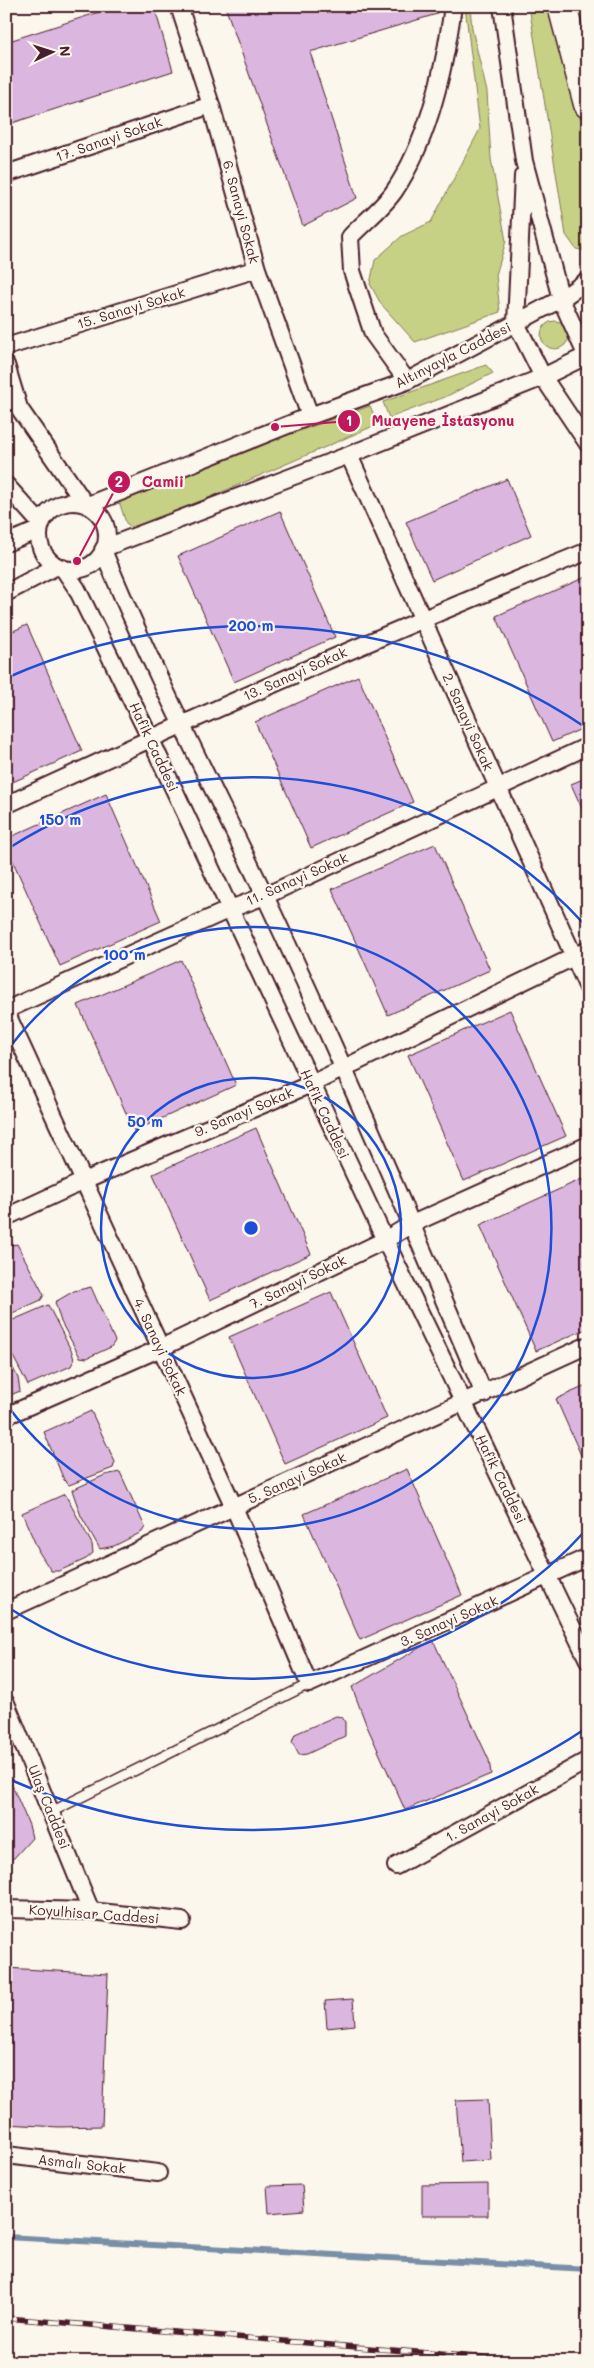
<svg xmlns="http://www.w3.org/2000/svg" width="594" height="2368" font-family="Mali,sans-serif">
	<rect width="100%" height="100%" fill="#fbf7ec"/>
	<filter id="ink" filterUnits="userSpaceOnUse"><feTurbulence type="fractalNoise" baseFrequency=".02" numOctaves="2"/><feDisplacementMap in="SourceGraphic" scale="10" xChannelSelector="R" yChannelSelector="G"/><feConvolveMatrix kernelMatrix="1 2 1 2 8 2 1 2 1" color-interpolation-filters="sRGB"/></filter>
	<g filter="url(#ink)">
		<path fill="#c6d185" stroke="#887858" d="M 465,6 L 470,6 L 472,29 L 487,92 L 491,159 L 506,241 L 496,275 L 500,312 L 415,342 L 381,304 L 370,284 L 375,260 L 402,236 L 431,222 L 480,129 Z
			M 529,6 L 554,6 L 588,122 L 588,251 L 576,249 L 566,235 Z
			M541 335a14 14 0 1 1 28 0a14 14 0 1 1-28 0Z
			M 486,365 L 493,373 L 445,397 L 389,418 L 383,402 Z
			M 370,406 L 378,424 L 135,530 L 126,523 L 117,495 Z"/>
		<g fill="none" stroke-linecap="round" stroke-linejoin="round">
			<path stroke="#788fa7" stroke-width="6" d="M 6,2237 L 588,2269"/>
		</g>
		<path fill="#dbb6df" stroke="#4a1f2b" d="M 118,6 L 154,6 L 173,71 L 6,125 L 6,42 Z
			M 225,6 L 435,6 L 437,14 L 310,52 L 357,198 L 303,226 Z
			M 507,479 L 531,535 L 432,580 L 406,522 Z
			M 280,511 L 335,637 L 234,682 L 178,556 Z
			M 588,576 L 588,726 L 552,742 L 496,616 Z
			M 27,625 L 82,751 L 6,785 L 6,634 Z
			M 358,676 L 413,802 L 311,848 L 255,722 Z
			M 588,777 L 588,822 L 571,784 Z
			M 106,794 L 161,921 L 60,966 L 6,846 L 6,839 Z
			M 435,844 L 490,970 L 388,1015 L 332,889 Z
			M 181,960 L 236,1085 L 134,1131 L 78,1005 Z
			M 510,1010 L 566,1136 L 464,1181 L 408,1055 Z
			M 256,1128 L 311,1254 L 210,1300 L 153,1174 Z
			M 582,1179 L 588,1192 L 588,1328 L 536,1351 L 480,1225 Z
			M 17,1244 L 44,1295 L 41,1300 L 6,1316 L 6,1246 Z
			M 91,1287 L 115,1341 L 111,1347 L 87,1358 L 80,1357 L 61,1322 L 55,1302 L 74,1291 Z
			M 331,1292 L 387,1418 L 285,1464 L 229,1337 Z
			M 48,1305 L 72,1352 L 74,1360 L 71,1366 L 28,1385 L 6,1343 L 6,1323 Z
			M 6,1354 L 18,1378 L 20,1391 L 6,1397 Z
			M 588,1385 L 588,1471 L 556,1399 Z
			M 91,1411 L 115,1462 L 113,1468 L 69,1485 L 64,1480 L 44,1432 Z
			M 407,1469 L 462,1595 L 360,1640 L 304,1514 Z
			M 120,1472 L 145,1527 L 142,1532 L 114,1546 L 100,1549 L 81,1516 L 72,1490 L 105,1475 Z
			M 65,1494 L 92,1544 L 93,1553 L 86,1559 L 59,1571 L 51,1571 L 39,1552 L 22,1513 Z
			M 433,1640 L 489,1760 L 491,1774 L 405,1810 L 366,1724 L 352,1687 Z
			M 336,1716 L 342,1717 L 345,1722 L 345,1736 L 307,1754 L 299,1755 L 292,1742 L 295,1734 Z
			M 6,1771 L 29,1825 L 32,1838 L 14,1858 L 6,1862 Z
			M 6,1968 L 108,1974 L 102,2126 L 59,2127 L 6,2124 Z
			M 353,1999 L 355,2025 L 327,2028 L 325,2001 Z
			M 488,2099 L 491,2160 L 461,2162 L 456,2100 Z
			M 488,2184 L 488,2216 L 422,2216 L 422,2185 Z
			M 302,2185 L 304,2210 L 269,2213 L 267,2186 Z"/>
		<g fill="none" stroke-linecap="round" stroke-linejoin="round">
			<defs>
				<path id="lane" d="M 51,1812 L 309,1684"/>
				<path id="street" d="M 179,6 L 211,105 L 257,269 L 310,416
					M 502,6 L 524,161 L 561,299 L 588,359
					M 6,174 L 211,105
					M 523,176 L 516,323 L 543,377 L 588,444
					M 6,347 L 257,269
					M 6,365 L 19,408 L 85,504
					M 407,381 L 373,334 L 352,271 L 350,237 C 364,222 384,207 395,190 C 429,139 445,66 453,6
					M 349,455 L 588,988
					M 6,485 L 41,524
					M39 536a34 34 0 1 1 68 0a34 34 0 1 1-68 0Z
					M 88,505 L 310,416 L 407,381 L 561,299 L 588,280
					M 6,543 L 39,530
					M 104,548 L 349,455 L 543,377 L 588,355
					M 103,550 C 151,668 210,781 265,896 C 342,1060 413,1227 484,1394
					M 63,568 L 77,589 L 150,738 L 385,1240 L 588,1660
					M 6,593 L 57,566
					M 6,805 C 198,716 392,630 588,551
					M 6,1010 L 230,909 L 265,896 L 588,746
					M 6,1012 L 234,1507 L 309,1684 L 588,1557
					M 6,1217 L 84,1181 L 311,1084 L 588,950
					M 6,1416 L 161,1348 L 385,1240 L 412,1224 L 588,1145
					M 6,1611 L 588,1345
					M 6,1703 L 91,1911
					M 396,1866 L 588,1760
					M 6,1909 L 91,1911 L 182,1921
					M 6,2155 L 158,2173"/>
				<path id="highway" d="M 562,6 L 588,104"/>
			</defs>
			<use href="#lane" stroke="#4a1f2b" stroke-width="12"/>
			<use href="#street" stroke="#4a1f2b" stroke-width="20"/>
			<use href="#highway" stroke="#4a1f2b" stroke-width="31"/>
			<use href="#lane" stroke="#fbf7ec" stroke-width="9"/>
			<use href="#street" stroke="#fbf7ec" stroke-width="16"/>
			<use href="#highway" stroke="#fbf7ec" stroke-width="28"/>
			<defs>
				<path id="rail" d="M 6,2318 L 536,2362"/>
			</defs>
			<use href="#rail" stroke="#4a1f2b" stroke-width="5.5"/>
			<use href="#rail" stroke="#fbf7ec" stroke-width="4" stroke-dasharray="11" stroke-linecap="butt"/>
		</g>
	</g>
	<g fill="none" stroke="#1d4ed8" stroke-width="2.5">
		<circle cx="251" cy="1228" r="150"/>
		<path d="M7 1051A301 301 0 1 1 7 1405"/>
		<path d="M586 1530A451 451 0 0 1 9 1608M9 848A451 451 0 0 1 586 926"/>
		<path d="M588 1727A602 602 0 0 1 11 1780M11 676A602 602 0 0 1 588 729"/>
	</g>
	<g text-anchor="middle" stroke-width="4.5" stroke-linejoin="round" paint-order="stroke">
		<g font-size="14" fill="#4a1f2b" stroke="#fbf7ec">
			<text transform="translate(109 139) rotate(-19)" y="5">17. Sanayi Sokak</text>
			<text transform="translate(241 212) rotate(75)" y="5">6. Sanayi Sokak</text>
			<text transform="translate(131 308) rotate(-17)" y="5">15. Sanayi Sokak</text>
			<text transform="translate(453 355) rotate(-27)" y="5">Altınyayla Caddesi</text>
			<text transform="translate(295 674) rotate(-24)" y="5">13. Sanayi Sokak</text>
			<text transform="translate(468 722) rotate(66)" y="5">2. Sanayi Sokak</text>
			<text transform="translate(154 747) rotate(65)" y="5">Hafik Caddesi</text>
			<text transform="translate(297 879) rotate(-24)" y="5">11. Sanayi Sokak</text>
			<text transform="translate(244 1112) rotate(-23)" y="5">9. Sanayi Sokak</text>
			<text transform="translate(325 1114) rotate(65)" y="5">Hafik Caddesi</text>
			<text transform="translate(298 1282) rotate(-26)" y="5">7. Sanayi Sokak</text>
			<text transform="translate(160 1347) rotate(65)" y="5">4. Sanayi Sokak</text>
			<text transform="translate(297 1478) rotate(-24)" y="5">5. Sanayi Sokak</text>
			<text transform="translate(501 1479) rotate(64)" y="5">Hafik Caddesi</text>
			<text transform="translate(449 1621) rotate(-24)" y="5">3. Sanayi Sokak</text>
			<text transform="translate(49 1807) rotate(68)" y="5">Ulaş Caddesi</text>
			<text transform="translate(492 1813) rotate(-29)" y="5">1. Sanayi Sokak</text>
			<text transform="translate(94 1914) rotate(4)" y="5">Koyulhisar Caddesi</text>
			<text transform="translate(82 2164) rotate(6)" y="5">Asmalı Sokak</text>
		</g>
	</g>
	<circle cx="251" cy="1228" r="8" fill="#1d4ed8" stroke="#fbf7ec" stroke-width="2.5"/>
	<g font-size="15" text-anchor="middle" font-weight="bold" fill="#1d4ed8" stroke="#fbf7ec" stroke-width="4.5" stroke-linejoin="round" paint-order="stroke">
		<text x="251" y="631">200 m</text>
		<text x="60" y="825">150 m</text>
		<text x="124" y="960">100 m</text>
		<text x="145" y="1127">50 m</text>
	</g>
	<path fill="none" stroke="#c2185b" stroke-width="2" d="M275 427L349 421M77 561L119 482"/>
	<g fill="#c2185b" stroke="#fbf7ec" stroke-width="2">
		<circle cx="275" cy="427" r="5"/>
		<circle cx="77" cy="561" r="5"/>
		<circle cx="349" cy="421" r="12"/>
		<circle cx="119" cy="482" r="12"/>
	</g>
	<g font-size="15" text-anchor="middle" font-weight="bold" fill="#fff">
		<text x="349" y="426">1</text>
		<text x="119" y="487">2</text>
	</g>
	<g font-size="15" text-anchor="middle" font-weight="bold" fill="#c2185b" stroke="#fbf7ec" stroke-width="4.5" stroke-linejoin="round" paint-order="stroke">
		<text x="443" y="426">Muayene İstasyonu</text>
		<text x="163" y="487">Camii</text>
	</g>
	<rect width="594" height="2368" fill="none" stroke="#fbf7ec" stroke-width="25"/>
	<rect x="12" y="12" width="569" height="2343" fill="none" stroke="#4a1f2b" stroke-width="2" filter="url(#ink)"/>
	<g transform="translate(52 52) rotate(86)" stroke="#fbf7ec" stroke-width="4" paint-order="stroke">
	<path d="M0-4L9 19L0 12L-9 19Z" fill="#4a1f2b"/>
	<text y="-8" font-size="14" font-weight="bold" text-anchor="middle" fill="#4a1f2b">N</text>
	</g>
</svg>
